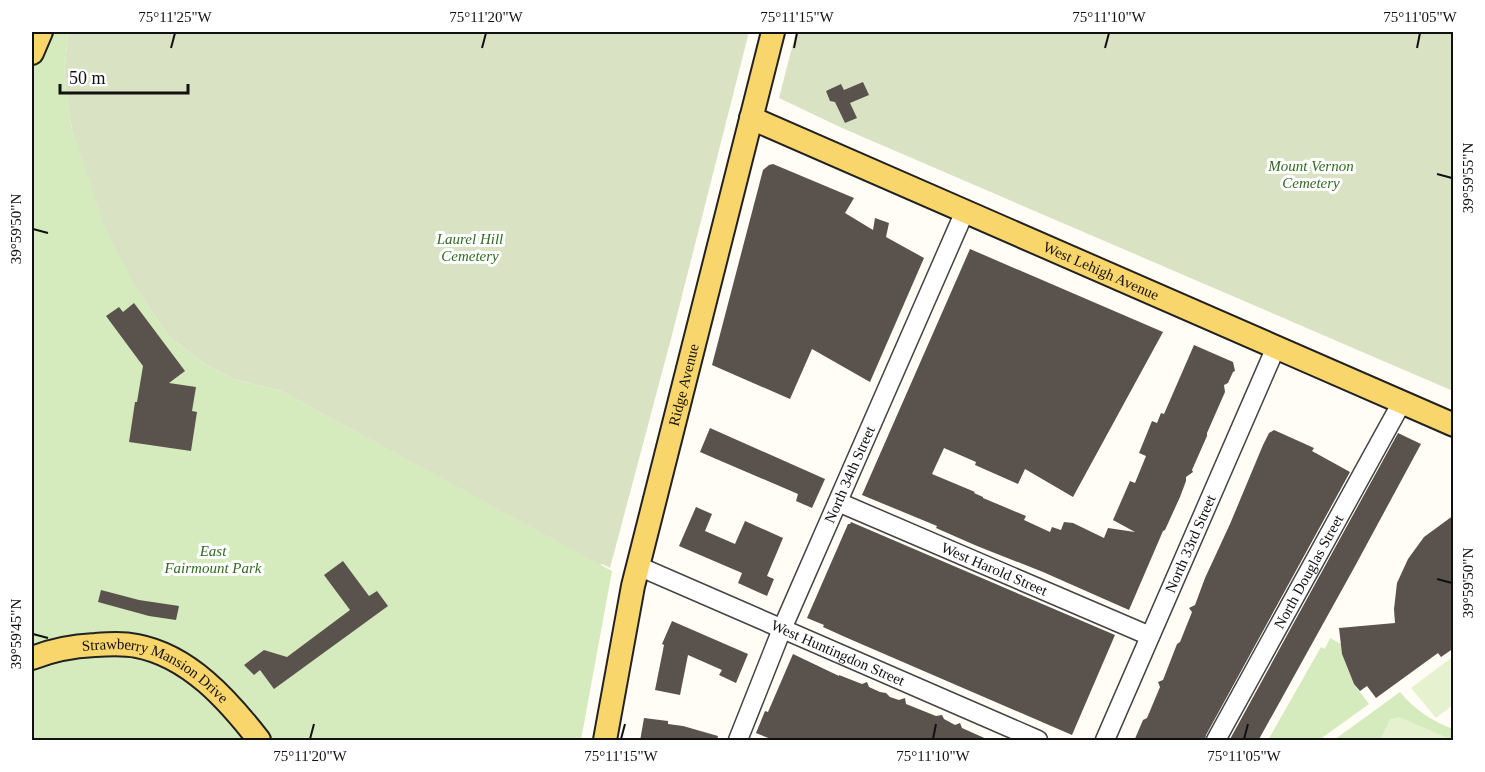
<svg xmlns="http://www.w3.org/2000/svg" width="1485" height="772" font-family="Georgia,serif">
	<rect width="100%" height="100%" fill="#fffdf5"/>
	<path fill="#d5ebbd" d="M 32,32 L 68,32 L 64,78 L 72,130 L 83,161 L 133,281 L 133,284 L 169,337 L 206,365 L 233,379 L 281,391 L 612,571 L 581,740 L 32,740 Z
		M 1330,638 L 1341,644 L 1342,654 L 1354,684 L 1369,704 L 1319,740 L 1268,740 L 1321,647 L 1325,649 Z
		M 1400,692 C 1415,710 1432,721 1453,729 L 1453,740 L 1334,740 Z"/>
	<path fill="#d9e3c4" d="M 68,32 L 749,32 L 672,335 L 610,568 L 602,564 L 600,565 L 281,391 L 233,379 L 206,365 L 169,337 L 133,284 L 133,281 L 105,229 L 72,130 L 64,78 Z
		M 796,32 L 1453,32 L 1453,391 L 842,128 L 779,98 Z"/>
	<path fill="#e6f2cf" d="M 1451,658 L 1454,661 L 1453,705 L 1436,718 L 1411,688 Z
		M 1399,717 L 1450,739 L 1450,740 L 1380,740 L 1390,719 Z"/>
	<path fill="#5a524d" d="M 863,82 L 869,95 L 850,103 L 857,118 L 845,123 L 835,102 L 830,101 L 826,91 L 841,84 L 844,90 Z
		M 773,164 L 854,198 L 845,213 L 873,230 L 875,218 L 889,223 L 886,237 L 924,258 L 870,382 L 812,349 L 790,399 L 712,365 L 763,170 L 769,165 Z
		M 970,249 L 1163,332 L 1073,497 L 1025,469 L 1018,484 L 975,465 L 976,462 L 944,448 L 932,474 L 975,492 L 974,493 L 983,497 L 983,498 L 1026,516 L 1024,520 L 1050,532 L 1052,527 L 1061,530 L 1064,522 L 1073,523 L 1104,538 L 1108,528 L 1135,532 L 1113,520 L 1130,481 L 1135,483 L 1146,456 L 1139,453 L 1152,421 L 1157,423 L 1161,413 L 1164,414 L 1194,345 L 1233,362 L 1235,371 L 1233,372 L 1228,383 L 1224,385 L 1225,392 L 1207,433 L 1207,436 L 1192,470 L 1193,472 L 1186,477 L 1186,481 L 1180,497 L 1165,530 L 1163,531 L 1129,610 L 1043,572 L 977,546 L 936,528 L 937,526 L 862,495 Z
		M 134,303 L 185,371 L 169,383 L 196,387 L 192,411 L 197,412 L 191,451 L 129,442 L 135,402 L 137,402 L 143,366 L 106,316 L 119,307 L 123,312 Z
		M 710,428 L 825,479 L 812,508 L 796,501 L 798,494 L 700,452 Z
		M 1274,430 L 1314,448 L 1312,451 L 1350,472 L 1206,735 L 1205,741 L 1134,741 L 1143,720 L 1147,718 L 1160,687 L 1158,682 L 1163,680 L 1177,644 L 1180,642 L 1192,612 L 1189,608 L 1195,605 L 1205,578 L 1230,524 L 1263,445 L 1269,433 Z
		M 1398,433 L 1421,444 L 1354,568 L 1258,741 L 1229,741 Z
		M 696,507 L 712,514 L 705,531 L 735,544 L 745,521 L 783,538 L 767,576 L 774,579 L 767,596 L 738,583 L 742,573 L 679,546 Z
		M 1454,515 L 1454,648 L 1441,657 L 1438,653 L 1376,698 L 1367,686 L 1360,691 L 1354,684 L 1342,654 L 1339,628 L 1395,623 L 1394,609 L 1397,583 L 1408,559 L 1424,537 Z
		M 851,522 L 1115,635 L 1072,735 L 845,637 L 823,627 L 824,625 L 807,618 L 848,524 L 850,524 Z
		M 343,561 L 369,596 L 377,591 L 388,606 L 274,689 L 260,670 L 254,675 L 244,665 L 264,650 L 287,657 L 350,610 L 324,575 Z
		M 101,590 L 139,600 L 179,606 L 176,620 L 149,616 L 98,602 Z
		M 672,621 L 748,654 L 736,683 L 719,675 L 722,670 L 688,655 L 680,695 L 655,690 L 664,645 L 662,644 Z
		M 793,654 L 839,676 L 839,675 L 862,684 L 867,682 L 869,687 L 880,692 L 886,693 L 890,697 L 899,700 L 905,698 L 906,704 L 936,716 L 942,715 L 944,719 L 955,725 L 960,723 L 962,728 L 991,741 L 776,741 L 756,733 L 765,711 L 768,712 Z
		M 644,718 L 668,721 L 668,724 L 683,726 L 718,736 L 717,741 L 640,741 Z"/>
	<g fill="none" stroke-linecap="round" stroke-linejoin="round">
		<defs>
			<g id="minor">
				<path id="s1" d="M 838,502 L 1150,636"/>
				<path id="s2" d="M 638,566 L 1038,740"/>
				<path id="s3" d="M 738,740 L 782,629 L 965,211"/>
				<path id="s4" d="M 1105,740 L 1276,347"/>
				<path id="s5" d="M 1216,740 L 1402,402"/>
			</g>
			<g id="major">
				<path d="M 32,53 L 41,32"/>
				<path id="s6" d="M 751,118 L 1454,425"/>
				<path id="s7" d="M 32,658 C 52,650 73,646 95,645 C 109,644 123,643 137,646 C 189,656 228,700 259,740"/>
				<path id="s8" d="M 605,740 L 633,586 L 773,32"/>
			</g>
		</defs>
		<use href="#minor" stroke="#444" stroke-width="21"/>
		<use href="#major" stroke="#222" stroke-width="26"/>
		<use href="#minor" stroke="#fff" stroke-width="18"/>
		<use href="#major" stroke="#f9d66b" stroke-width="22"/>
	</g>
	<path fill="none" stroke="#111" stroke-width="2" d="M 171,48 L 175,33M 482,48 L 486,33M 794,48 L 797,33M 1105,48 L 1109,33M 1417,48 L 1420,33M 1437,174 L 1452,178M 33,229 L 48,233M 1437,579 L 1452,583M 33,634 L 48,638M 310,739 L 314,724M 621,739 L 625,724M 933,739 L 936,724M 1244,739 L 1248,724"/>
	<g text-anchor="middle" stroke-width="6" stroke-linejoin="round" paint-order="stroke">
		<g font-size="15" font-style="italic" fill="#2f6b1f" stroke="#fff">
			<text x="1311" y="171">Mount Vernon<tspan x="1311" dy="17">Cemetery</tspan></text>
			<text x="470" y="244">Laurel Hill<tspan x="470" dy="17">Cemetery</tspan></text>
			<text x="213" y="556">East<tspan x="213" dy="17">Fairmount Park</tspan></text>
		</g>
		<g font-size="15" fill="#111" stroke="#fff">
			<text dy="5" stroke="none"><textPath href="#s6" startOffset="382">West Lehigh Avenue</textPath></text>
			<text dy="5" stroke="none"><textPath href="#s8" startOffset="364">Ridge Avenue</textPath></text>
			<text dy="5" stroke="none"><textPath href="#s3" startOffset="288">North 34th Street</textPath></text>
			<text dy="5" stroke="none"><textPath href="#s4" startOffset="214">North 33rd Street</textPath></text>
			<text dy="5" stroke="none"><textPath href="#s1" startOffset="170">West Harold Street</textPath></text>
			<text dy="5" stroke="none"><textPath href="#s5" startOffset="192">North Douglas Street</textPath></text>
			<text dy="5" stroke="none"><textPath href="#s2" startOffset="218">West Huntingdon Street</textPath></text>
			<text dy="5" stroke="none"><textPath href="#s7" startOffset="132">Strawberry Mansion Drive</textPath></text>
		</g>
	</g>
	<rect width="1485" height="772" fill="none" stroke="#ffffff" stroke-width="66"/>
	<path d="M60 84v9h128v-9" fill="none" stroke="#111111" stroke-width="3"/>
	<text x="69" y="84" font-size="18" fill="#111111" stroke="#ffffff" stroke-width="4.5" paint-order="stroke">50 m</text>
	<rect x="33" y="33" width="1419" height="706" fill="none" stroke="#111" stroke-width="2"/>
	<g font-size="15" text-anchor="middle" fill="#111">
		<text x="175" y="22">75°11'25"W</text>
		<text x="486" y="22">75°11'20"W</text>
		<text x="797" y="22">75°11'15"W</text>
		<text x="1109" y="22">75°11'10"W</text>
		<text x="1420" y="22">75°11'05"W</text>
		<text transform="translate(1468 178) rotate(-90)" y="5">39°59'55"N</text>
		<text transform="translate(16 229) rotate(-90)" y="5">39°59'50"N</text>
		<text transform="translate(1468 583) rotate(-90)" y="5">39°59'50"N</text>
		<text transform="translate(16 634) rotate(-90)" y="5">39°59'45"N</text>
		<text x="310" y="761">75°11'20"W</text>
		<text x="621" y="761">75°11'15"W</text>
		<text x="933" y="761">75°11'10"W</text>
		<text x="1244" y="761">75°11'05"W</text>
	</g>
</svg>
